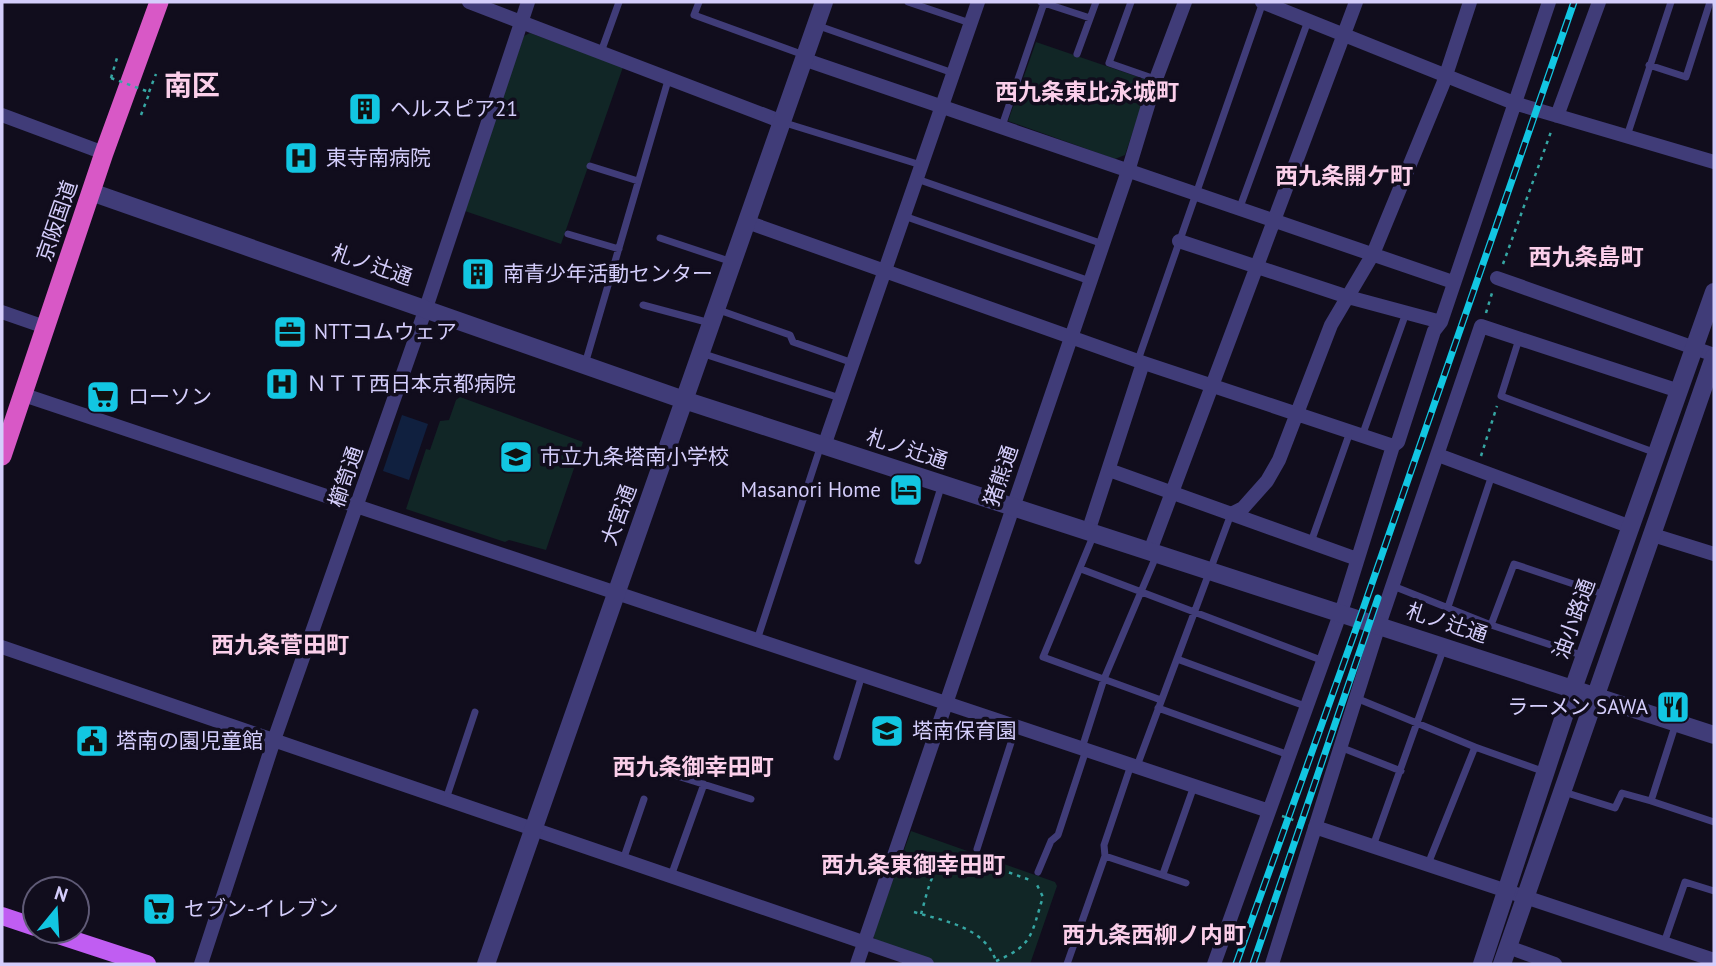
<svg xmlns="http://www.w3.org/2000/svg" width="1716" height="966" font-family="'PT Sans','Noto Sans JP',sans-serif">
	<rect width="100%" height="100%" fill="#110d1d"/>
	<path fill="#112626" d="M 530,33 L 623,67 L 561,244 L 462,210 L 524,36 Z
		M 1036,42 L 1150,81 L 1125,155 L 1115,159 L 1008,121 Z
		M 460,397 L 583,442 L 546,550 L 509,540 L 505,542 L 406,509 L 426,449 L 430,450 L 440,421 L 449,420 L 456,400 Z
		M 911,831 L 1055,882 L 1057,886 L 1030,964 L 938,964 L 877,944 L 873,935 Z"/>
	<path fill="#10203f" d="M 402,415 L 428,424 L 409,480 L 383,471 Z"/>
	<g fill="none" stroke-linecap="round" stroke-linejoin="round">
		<path stroke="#36a6a3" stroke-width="2.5" stroke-dasharray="3.5 5" stroke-linecap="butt" d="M 111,78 L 117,58
			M 149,92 L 156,74
			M 141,115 L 149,94
			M 1503,264 L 1552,129
			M 1486,313 L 1492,293
			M 1481,456 L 1497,406
			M 1282,816 L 1302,823
			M 977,861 L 1030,880
			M 907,863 L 933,872
			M 914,912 C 947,922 986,927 997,964
			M 921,914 C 929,888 934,846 971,859
			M 996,961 C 1034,945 1031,934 1043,897 L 1036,883"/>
		<path stroke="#403c78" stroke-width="7" d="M 699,2 L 694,15 L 804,55
			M 908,2 L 970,23
			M 1041,2 L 1090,18
			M 1131,2 L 1109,63 L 1155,79
			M 816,25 L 953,73
			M 601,52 L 619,2
			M 1077,54 L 1096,2
			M 1649,65 L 1686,77 L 1710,2
			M 782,122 L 921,165
			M 1002,126 L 1044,3
			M 1627,136 L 1671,2
			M 590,166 L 638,181
			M 917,179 L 1103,244
			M 1240,207 L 1308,21
			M 904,216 L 1090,281
			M 568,234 L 619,249
			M 660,238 L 732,262
			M 643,305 L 710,323
			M 716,309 L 790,335 L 793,342 L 853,363
			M 1519,339 L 1501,396 L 1656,453
			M 701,353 L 840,398
			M 1138,360 L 1263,2
			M 585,364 L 669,77
			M 1362,436 L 1406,313
			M 1094,534 L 1043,657 L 1161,700
			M 1311,542 L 1350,432
			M 918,561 L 942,484
			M 1081,569 L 1321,660
			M 1393,586 L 1491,625 L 1584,656
			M 1448,607 L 1492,475
			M 1491,625 L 1514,564 L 1606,595
			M 757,640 L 821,445
			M 1177,659 L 1305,706
			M 1356,698 L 1475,747 L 1428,864
			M 1158,708 L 1289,755
			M 1676,723 L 1651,801 L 1714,822
			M 1340,747 L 1401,771
			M 1475,747 L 1545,772
			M 1082,748 L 1104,679 L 1157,554
			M 837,757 L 862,675
			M 1137,766 L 1231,514
			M 674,775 L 751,799
			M 1564,792 L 1615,808 L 1622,793 L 1651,801
			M 446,799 L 475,712
			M 1373,846 L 1443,650
			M 977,849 L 1016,727
			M 1105,856 L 1186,883
			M 623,860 L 644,799
			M 1038,872 L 1051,841 L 1058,835 L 1086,750
			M 1163,874 L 1194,786
			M 671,876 L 704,784
			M 1664,943 L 1685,882 L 1714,891
			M 1067,964 L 1105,856 L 1104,845 L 1131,765"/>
		<path stroke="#403c78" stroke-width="14" d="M 469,2 L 780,121
			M 1262,2 L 1514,103 L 1714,162
			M 803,59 L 1453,282
			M 2,115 L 104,153
			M 1557,116 L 1599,2
			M 747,222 L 1138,361 L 1393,446
			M 1179,241 L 1348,297 L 1441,322
			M 1497,278 L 1714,355
			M 2,312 L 45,327
			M 21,394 L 1269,811
			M 824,446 L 978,2
			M 1438,455 L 1631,527
			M 1109,470 L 1357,559
			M 1231,514 L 1243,508 L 1267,481 L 1279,460 L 1331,325 L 1373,254 L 1443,84 L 1470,2
			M 1088,532 L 1143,363
			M 1653,535 L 1714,554
			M 1150,551 L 1356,2
			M 2,647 L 927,964
			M 1315,827 L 1714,960
			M 1508,947 L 1555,964
			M 201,964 L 274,740 L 426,308 L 528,2
			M 857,964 L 1129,168 L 1156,79 L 1185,2
			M 1214,964 L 1344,603 L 1393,446 L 1398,442 L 1434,331 L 1441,322 L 1549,2
			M 1272,964 L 1379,625 L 1481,326 L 1679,391"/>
		<path stroke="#403c78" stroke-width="18" d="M 91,192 L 684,400 L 1714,735
			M 486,964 L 824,2
			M 1482,964 L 1573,689 L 1714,292
			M 1502,964 L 1714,357"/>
		<path stroke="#c05df2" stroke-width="18" d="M 2,916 L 35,927
			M 46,931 L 147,964"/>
		<path stroke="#d858c6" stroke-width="19" d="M 2,456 L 104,153 L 159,2"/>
		<defs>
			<path id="rail" d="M 1236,964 L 1362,612 L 1574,2
				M 1253,964 L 1378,598"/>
		</defs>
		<use href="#rail" stroke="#12c6e2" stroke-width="7"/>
		<use href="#rail" stroke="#110d1d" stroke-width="4.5" stroke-dasharray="13" stroke-linecap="butt"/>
		<path stroke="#36a6a3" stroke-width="2.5" stroke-dasharray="3.5 5" stroke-linecap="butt" d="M 111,78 L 149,92"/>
	</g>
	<defs>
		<symbol id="building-square" viewBox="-11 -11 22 22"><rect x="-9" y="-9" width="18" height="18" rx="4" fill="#12c6e2" stroke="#110d1d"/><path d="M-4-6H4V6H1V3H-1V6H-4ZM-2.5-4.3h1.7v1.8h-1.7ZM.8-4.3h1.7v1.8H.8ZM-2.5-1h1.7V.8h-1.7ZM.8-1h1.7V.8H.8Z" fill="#111"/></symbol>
		<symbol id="hospital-square" viewBox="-11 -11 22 22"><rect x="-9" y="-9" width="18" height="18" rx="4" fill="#12c6e2" stroke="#110d1d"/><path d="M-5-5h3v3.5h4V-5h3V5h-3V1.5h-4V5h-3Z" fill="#111"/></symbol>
		<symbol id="office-square" viewBox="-11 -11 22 22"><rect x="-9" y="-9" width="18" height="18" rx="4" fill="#12c6e2" stroke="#110d1d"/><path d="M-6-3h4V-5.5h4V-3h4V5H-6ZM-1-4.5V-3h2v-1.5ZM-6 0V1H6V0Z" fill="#111"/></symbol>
		<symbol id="supermarket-square" viewBox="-11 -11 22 22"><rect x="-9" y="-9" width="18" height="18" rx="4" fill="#12c6e2" stroke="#110d1d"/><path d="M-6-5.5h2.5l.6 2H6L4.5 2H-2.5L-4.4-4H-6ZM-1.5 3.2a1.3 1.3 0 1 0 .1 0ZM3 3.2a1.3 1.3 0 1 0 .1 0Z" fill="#111"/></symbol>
		<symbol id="school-square" viewBox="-11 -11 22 22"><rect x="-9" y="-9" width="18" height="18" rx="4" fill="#12c6e2" stroke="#110d1d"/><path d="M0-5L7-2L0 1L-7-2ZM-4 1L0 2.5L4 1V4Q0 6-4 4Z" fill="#111"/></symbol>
		<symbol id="hotel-square" viewBox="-11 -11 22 22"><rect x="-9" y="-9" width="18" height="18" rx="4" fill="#12c6e2" stroke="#110d1d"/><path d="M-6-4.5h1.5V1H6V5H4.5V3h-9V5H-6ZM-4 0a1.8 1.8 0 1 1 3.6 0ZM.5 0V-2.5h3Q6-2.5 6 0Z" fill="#111"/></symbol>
		<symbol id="restaurant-square" viewBox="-11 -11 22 22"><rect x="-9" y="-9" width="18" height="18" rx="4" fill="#12c6e2" stroke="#110d1d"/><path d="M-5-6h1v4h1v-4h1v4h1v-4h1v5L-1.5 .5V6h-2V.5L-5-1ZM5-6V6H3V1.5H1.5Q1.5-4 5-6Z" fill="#111"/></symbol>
		<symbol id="civic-square" viewBox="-11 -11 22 22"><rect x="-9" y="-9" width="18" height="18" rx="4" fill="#12c6e2" stroke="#110d1d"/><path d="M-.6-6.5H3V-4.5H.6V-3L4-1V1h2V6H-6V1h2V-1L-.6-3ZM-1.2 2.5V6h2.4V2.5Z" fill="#111"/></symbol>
	</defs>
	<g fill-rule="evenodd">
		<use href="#building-square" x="346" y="90" width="38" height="38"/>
		<use href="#hospital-square" x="282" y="139" width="38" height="38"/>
		<use href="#building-square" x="459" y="255" width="38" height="38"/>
		<use href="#office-square" x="271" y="313" width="38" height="38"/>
		<use href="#hospital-square" x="263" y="365" width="38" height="38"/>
		<use href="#supermarket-square" x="84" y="378" width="38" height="38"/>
		<use href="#school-square" x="497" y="438" width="38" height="38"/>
		<use href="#hotel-square" x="887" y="471" width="38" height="38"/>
		<use href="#restaurant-square" x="1654" y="688" width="38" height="38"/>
		<use href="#school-square" x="868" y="712" width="38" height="38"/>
		<use href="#civic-square" x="73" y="722" width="38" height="38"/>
		<use href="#supermarket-square" x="140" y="890" width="38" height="38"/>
	</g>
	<g text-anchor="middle" stroke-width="7" stroke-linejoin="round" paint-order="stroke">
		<g font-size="21" fill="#d4cdfb" stroke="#110d1d" text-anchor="start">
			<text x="390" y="116">ヘルスピア21</text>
			<text x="326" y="165">東寺南病院</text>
			<text x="503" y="281">南青少年活動センター</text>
			<text x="314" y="339">NTTコムウェア</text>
			<text x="306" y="391">ＮＴＴ西日本京都病院</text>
			<text x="128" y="404">ローソン</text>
			<text x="540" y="464">市立九条塔南小学校</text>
			<text x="881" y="497" text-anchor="end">Masanori Home</text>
			<text x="1648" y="714" text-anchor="end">ラーメン SAWA</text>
			<text x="912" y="738">塔南保育園</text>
			<text x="116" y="748">塔南の園児童館</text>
			<text x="184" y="916">セブン-イレブン</text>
		</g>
		<g font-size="21" fill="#d4cdfb" stroke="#110d1d">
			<text transform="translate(57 221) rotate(-71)" y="7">京阪国道</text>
			<text transform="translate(372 265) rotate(19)" y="7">札ノ辻通</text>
			<text transform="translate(907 449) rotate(18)" y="7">札ノ辻通</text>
			<text transform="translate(1001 476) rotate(-71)" y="7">猪熊通</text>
			<text transform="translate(346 477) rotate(-71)" y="7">櫛笥通</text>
			<text transform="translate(619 515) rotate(-70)" y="7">大宮通</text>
			<text transform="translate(1574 619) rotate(-70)" y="7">油小路通</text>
			<text transform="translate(1447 623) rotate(18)" y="7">札ノ辻通</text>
		</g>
		<g font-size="23" font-weight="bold" fill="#fbcfea" stroke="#110d1d">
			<text x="1087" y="100">西九条東比永城町</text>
			<text x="1344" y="184">西九条開ケ町</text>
			<text x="1586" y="265">西九条島町</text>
			<text x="280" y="653">西九条菅田町</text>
			<text x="693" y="775">西九条御幸田町</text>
			<text x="913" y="873">西九条東御幸田町</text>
			<text x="1154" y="943">西九条西柳ノ内町</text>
		</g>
		<g font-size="28" font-weight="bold" fill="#fbcfea" stroke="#110d1d">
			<text x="192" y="95">南区</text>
		</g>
	</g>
	<rect width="1716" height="966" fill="none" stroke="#d4cdfb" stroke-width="7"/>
	<g transform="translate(56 910) rotate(18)"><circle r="33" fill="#110d1d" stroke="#5f5a76" stroke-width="2"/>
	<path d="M0-5L12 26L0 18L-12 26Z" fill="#12c6e2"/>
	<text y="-10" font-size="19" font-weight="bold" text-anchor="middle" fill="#d4cdfb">N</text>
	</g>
</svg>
